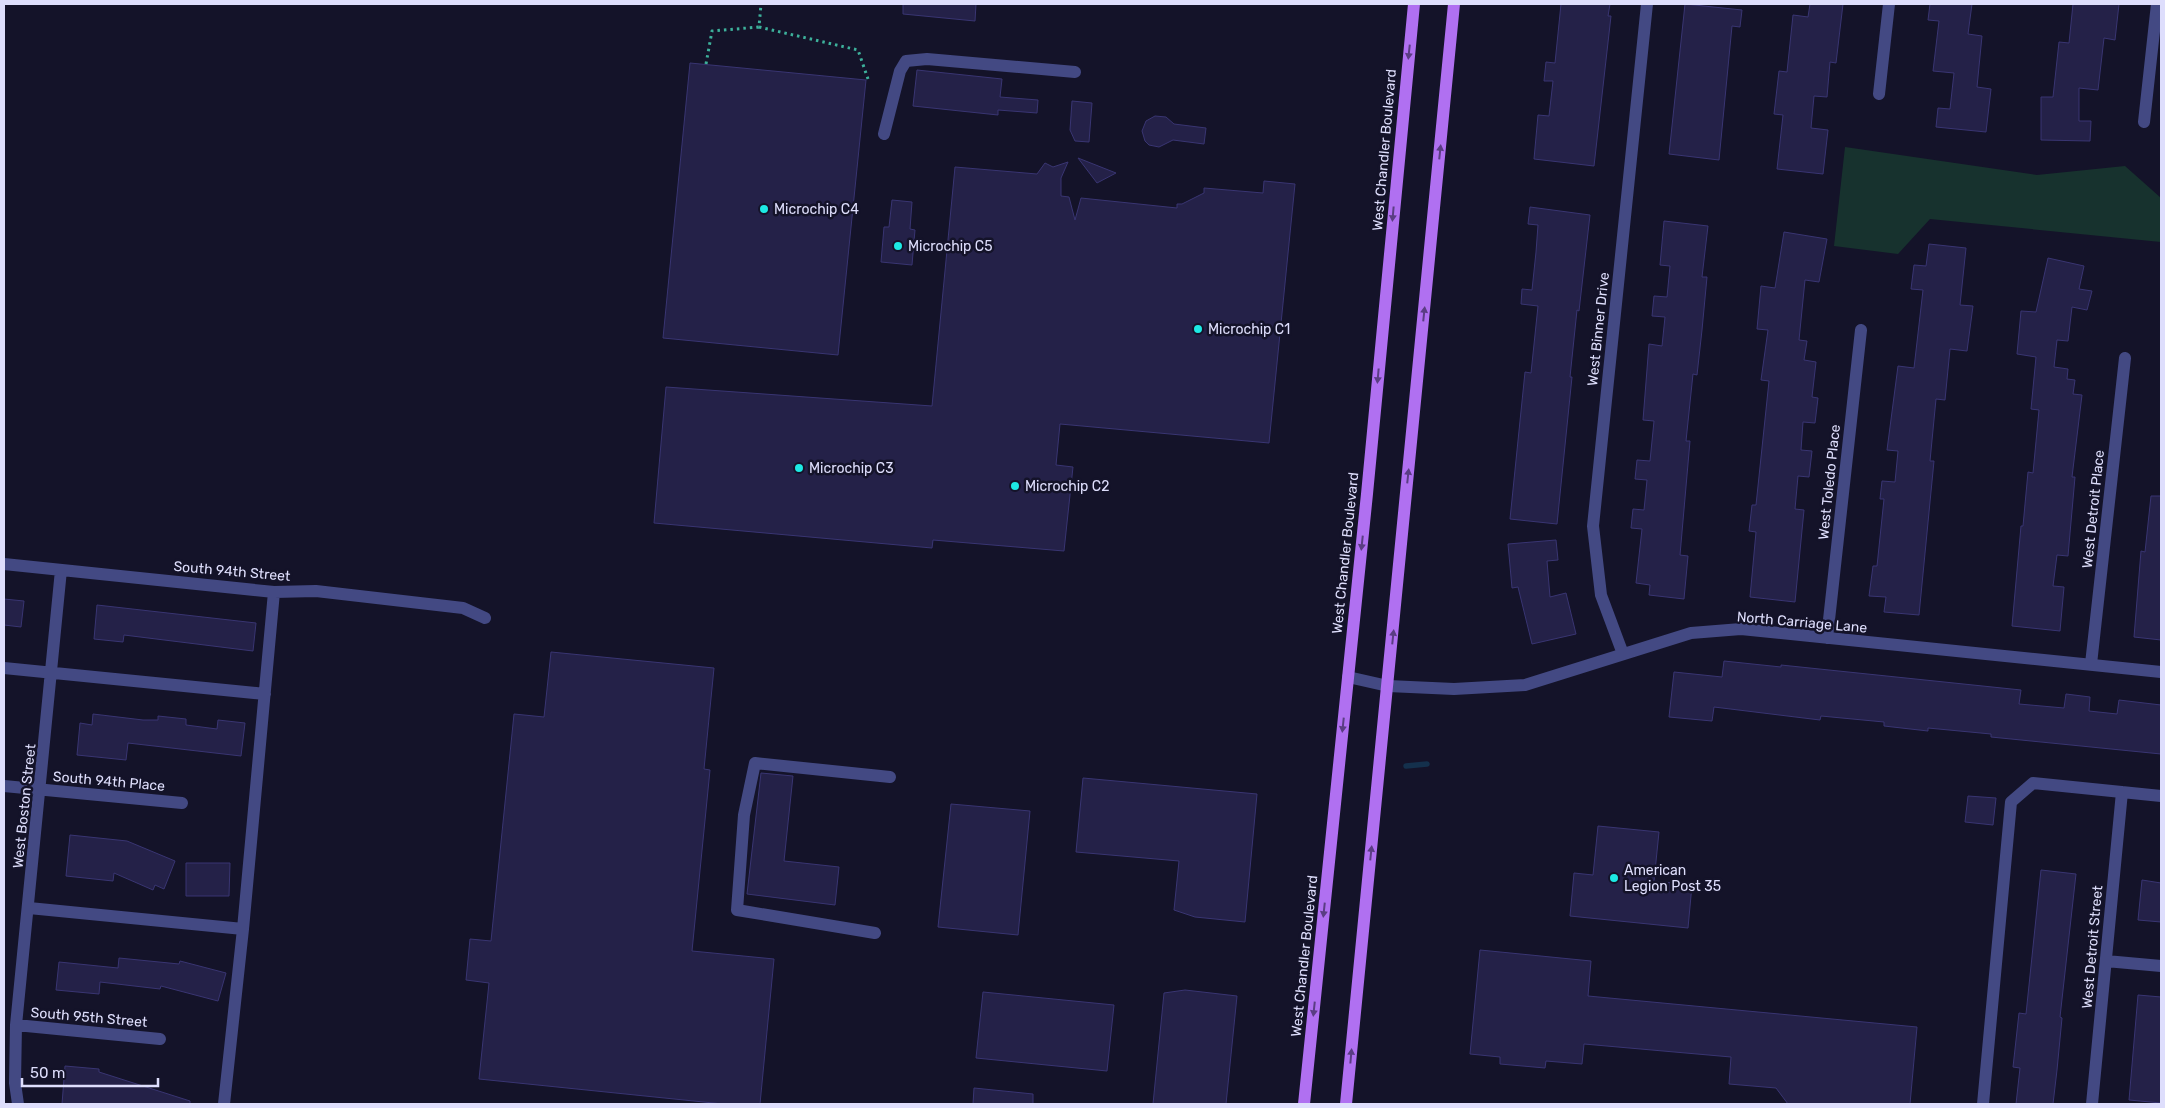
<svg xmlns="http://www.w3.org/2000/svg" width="2165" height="1108" font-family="Rubik,sans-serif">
	<rect width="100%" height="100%" fill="#141329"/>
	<path fill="#17322e" d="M 1845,147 L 2037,175 L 2125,166 L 2161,198 L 2161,242 L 1930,219 L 1898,254 L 1834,246 Z"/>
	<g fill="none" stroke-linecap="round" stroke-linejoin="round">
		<path stroke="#14304c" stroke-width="5.5" d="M 1406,766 L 1427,764"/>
	</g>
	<path fill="#242148" stroke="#393572" d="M 903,4 L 976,4 L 975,21 L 903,14 Z
		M 1561,4 L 1610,4 L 1608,16 L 1611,16 L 1594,166 L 1534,159 L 1538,115 L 1549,116 L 1553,81 L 1544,81 L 1546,62 L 1555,63 Z
		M 1685,4 L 1742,10 L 1740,27 L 1732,26 L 1719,160 L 1669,154 Z
		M 1810,4 L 1843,4 L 1836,63 L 1830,62 L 1827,97 L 1814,96 L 1811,128 L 1828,130 L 1823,174 L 1777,169 L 1783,115 L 1774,114 L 1779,71 L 1787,72 L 1793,15 L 1808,17 Z
		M 1930,4 L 1972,4 L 1968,34 L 1982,36 L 1977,87 L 1991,89 L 1986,132 L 1936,127 L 1938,108 L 1950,109 L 1954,73 L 1933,71 L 1939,21 L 1928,20 Z
		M 2073,4 L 2119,4 L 2115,40 L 2104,38 L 2098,90 L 2079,88 L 2079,121 L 2091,121 L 2090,141 L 2041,140 L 2041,97 L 2053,97 L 2059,42 L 2069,43 Z
		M 690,63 L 866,80 L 838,355 L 663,338 Z
		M 917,70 L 1002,79 L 1000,97 L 1038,100 L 1037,113 L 998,110 L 998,115 L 913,106 Z
		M 1072,101 L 1092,103 L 1089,142 L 1075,141 L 1070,130 Z
		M 1155,116 L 1166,117 L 1174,124 L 1206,128 L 1204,144 L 1173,140 L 1159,147 L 1149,145 L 1145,141 L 1142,131 L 1146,121 Z
		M 1078,158 L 1116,173 L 1097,183 Z
		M 1068,162 L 1061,178 L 1061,196 L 1069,197 L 1075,220 L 1081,198 L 1177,208 L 1177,204 L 1182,204 L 1204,193 L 1204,188 L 1263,193 L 1264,181 L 1295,184 L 1269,443 L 1060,424 L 1056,465 L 1073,467 L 1064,551 L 933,540 L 932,548 L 654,523 L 666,387 L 932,406 L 955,167 L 1037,174 L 1045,163 L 1053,167 Z
		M 892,200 L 912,202 L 910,229 L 915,230 L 912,265 L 881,262 L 884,227 L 889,227 Z
		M 1530,207 L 1590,215 L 1579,311 L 1577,310 L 1570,377 L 1572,377 L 1557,524 L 1510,519 L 1525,372 L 1531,373 L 1538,306 L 1521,304 L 1522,289 L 1532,290 L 1536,252 L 1538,225 L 1528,224 Z
		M 1664,221 L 1708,226 L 1702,277 L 1707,277 L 1702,330 L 1697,375 L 1693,374 L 1686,441 L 1690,441 L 1680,555 L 1688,556 L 1684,599 L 1649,595 L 1650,585 L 1636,583 L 1642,529 L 1631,528 L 1633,509 L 1644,510 L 1647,480 L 1635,479 L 1637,460 L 1650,461 L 1654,421 L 1643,420 L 1649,344 L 1662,346 L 1665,317 L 1652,316 L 1654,296 L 1667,297 L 1670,266 L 1660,265 Z
		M 1784,232 L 1827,239 L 1819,282 L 1805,280 L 1799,340 L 1807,341 L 1804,360 L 1816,362 L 1812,397 L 1818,398 L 1815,423 L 1803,422 L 1801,450 L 1812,451 L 1809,477 L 1798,476 L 1795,509 L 1804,510 L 1795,602 L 1750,597 L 1756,532 L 1749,531 L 1752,505 L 1756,505 L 1769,381 L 1761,380 L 1768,330 L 1757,329 L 1761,286 L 1775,288 Z
		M 1929,244 L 1966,248 L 1960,305 L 1973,306 L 1967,351 L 1950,349 L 1945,400 L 1936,399 L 1930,461 L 1934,461 L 1919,615 L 1884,612 L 1886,597 L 1869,596 L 1873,566 L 1877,566 L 1884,499 L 1880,499 L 1882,481 L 1895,482 L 1898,451 L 1887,450 L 1898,366 L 1914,368 L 1923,290 L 1911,289 L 1914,265 L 1926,266 Z
		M 2048,258 L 2084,266 L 2079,289 L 2092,291 L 2087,310 L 2072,307 L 2068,341 L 2057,340 L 2054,367 L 2068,369 L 2067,379 L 2075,380 L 2073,394 L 2082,395 L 2072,477 L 2075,477 L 2068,556 L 2057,555 L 2053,586 L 2064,587 L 2060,631 L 2012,626 L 2021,526 L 2023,526 L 2028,472 L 2033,473 L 2039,410 L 2031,409 L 2036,357 L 2017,354 L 2021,311 L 2036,312 Z
		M 2151,496 L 2161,496 L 2161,640 L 2134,637 L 2141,551 L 2145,552 Z
		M 1556,540 L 1558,560 L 1547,561 L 1550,597 L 1566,593 L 1576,634 L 1532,644 L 1518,587 L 1512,588 L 1508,544 Z
		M 4,599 L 24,601 L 21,627 L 4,625 Z
		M 97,605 L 256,623 L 253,651 L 124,635 L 123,642 L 94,639 Z
		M 551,652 L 714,668 L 704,769 L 710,770 L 692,951 L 774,959 L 760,1104 L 723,1104 L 479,1079 L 489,983 L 466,980 L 470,939 L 491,941 L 514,714 L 544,717 Z
		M 1724,661 L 1781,667 L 1781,665 L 2021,690 L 2019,704 L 2064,708 L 2066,694 L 2090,697 L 2089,711 L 2117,714 L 2119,700 L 2161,705 L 2161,754 L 1991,737 L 1991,734 L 1928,728 L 1928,731 L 1884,726 L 1884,722 L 1821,716 L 1820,720 L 1714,707 L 1712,721 L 1669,717 L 1674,672 L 1722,677 Z
		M 93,714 L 143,720 L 158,720 L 158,716 L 186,719 L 186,725 L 217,729 L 218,720 L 245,723 L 241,756 L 128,743 L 126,760 L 77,755 L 80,723 L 92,725 Z
		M 761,773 L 793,776 L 784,861 L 839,867 L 835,905 L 747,894 Z
		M 1083,778 L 1257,794 L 1245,922 L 1195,917 L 1174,910 L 1179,861 L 1076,852 Z
		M 1968,796 L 1996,798 L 1993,825 L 1965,822 Z
		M 951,804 L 1030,811 L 1018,935 L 938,927 Z
		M 1598,826 L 1659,832 L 1654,881 L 1692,885 L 1688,928 L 1570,916 L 1574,873 L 1593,875 Z
		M 70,835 L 127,841 L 175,861 L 164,889 L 155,885 L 153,890 L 114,873 L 113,881 L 66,876 Z
		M 186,863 L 230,863 L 229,896 L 186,896 Z
		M 2041,870 L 2076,874 L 2060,1017 L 2062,1018 L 2057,1070 L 2053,1104 L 2016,1104 L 2020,1068 L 2013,1067 L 2019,1013 L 2026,1014 Z
		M 2142,880 L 2161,883 L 2161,922 L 2138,920 Z
		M 1480,950 L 1591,961 L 1588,996 L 1917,1027 L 1910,1104 L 1788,1104 L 1776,1088 L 1729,1084 L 1731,1057 L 1584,1044 L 1582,1064 L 1546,1061 L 1545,1068 L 1500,1064 L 1500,1057 L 1470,1054 Z
		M 119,958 L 179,964 L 180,961 L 226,973 L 218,1001 L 161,986 L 160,989 L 100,982 L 99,994 L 56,990 L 59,962 L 118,968 Z
		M 1185,990 L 1237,996 L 1226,1104 L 1153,1104 L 1164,993 Z
		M 983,992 L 1114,1005 L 1107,1071 L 976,1058 Z
		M 2138,995 L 2161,997 L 2161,1103 L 2129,1100 Z
		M 65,1066 L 99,1069 L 99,1072 L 190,1101 L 190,1104 L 62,1104 Z
		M 974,1088 L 1033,1094 L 1033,1104 L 973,1104 Z"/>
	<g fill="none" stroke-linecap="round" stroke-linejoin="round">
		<path stroke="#3db19b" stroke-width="3" stroke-dasharray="2.5 4" stroke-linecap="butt" d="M 759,27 L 858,50 L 868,79
			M 706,64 L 712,31 L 759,27 L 761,4"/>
		<path stroke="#434983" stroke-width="12" d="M 1879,94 L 1889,4
			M 2144,122 L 2157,4
			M 884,134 L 900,71 L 906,61 L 927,59 L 1075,72
			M 4,564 L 274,592 L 316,591 L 463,608 L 485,618
			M 1827,638 L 1861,330
			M 1623,654 L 1601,595 L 1593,526 L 1647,4
			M 2091,664 L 2125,358
			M 4,668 L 265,694
			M 1348,677 L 1388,686 L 1454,689 L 1525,685 L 1691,633 L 1741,629 L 2161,672
			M 4,786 L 182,803
			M 29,908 L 243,929
			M 875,933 L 737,910 L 744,815 L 755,763 L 890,777
			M 2106,961 L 2161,966
			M 16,1025 L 160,1039
			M 18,1104 L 15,1083 L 16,1025 L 61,570
			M 224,1104 L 243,929 L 274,592
			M 1983,1104 L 2011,802 L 2033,783 L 2161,796
			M 2092,1104 L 2122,792"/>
		<path stroke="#b070f1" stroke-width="12" d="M 1304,1104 L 1367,494 L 1414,4
			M 1346,1104 L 1454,4"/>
	</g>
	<defs><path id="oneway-solid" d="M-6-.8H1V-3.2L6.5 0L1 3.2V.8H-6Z" transform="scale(1.25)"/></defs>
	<g fill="#5a3d83">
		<use href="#oneway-solid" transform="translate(1409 52) rotate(96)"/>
		<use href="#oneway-solid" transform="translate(1440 152) rotate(-84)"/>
		<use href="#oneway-solid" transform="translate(1393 214) rotate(95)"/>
		<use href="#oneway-solid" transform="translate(1424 314) rotate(-84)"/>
		<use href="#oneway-solid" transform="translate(1378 376) rotate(95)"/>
		<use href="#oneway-solid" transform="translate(1408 476) rotate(-84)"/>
		<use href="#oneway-solid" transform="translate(1362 543) rotate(96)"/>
		<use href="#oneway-solid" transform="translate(1393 637) rotate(-84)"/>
		<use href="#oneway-solid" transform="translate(1343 725) rotate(96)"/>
		<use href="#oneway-solid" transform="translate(1371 853) rotate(-84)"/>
		<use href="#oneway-solid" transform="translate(1324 910) rotate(96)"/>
		<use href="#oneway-solid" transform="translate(1314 1009) rotate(96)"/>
		<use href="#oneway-solid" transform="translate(1351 1056) rotate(-85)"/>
	</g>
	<g fill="#1de9e4" stroke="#141329" stroke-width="2">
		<circle cx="764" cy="209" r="5"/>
		<circle cx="898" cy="246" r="5"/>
		<circle cx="1198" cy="329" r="5"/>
		<circle cx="799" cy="468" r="5"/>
		<circle cx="1015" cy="486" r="5"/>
		<circle cx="1614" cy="878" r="5"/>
	</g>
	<g text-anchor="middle" stroke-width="5" stroke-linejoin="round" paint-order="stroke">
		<g font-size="14" fill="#dedefc" stroke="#141329">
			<text transform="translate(1384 150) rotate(-85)" y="5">West Chandler Boulevard</text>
			<text transform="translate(1598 329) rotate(-84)" y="5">West Binner Drive</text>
			<text transform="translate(1829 482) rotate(-84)" y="5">West Toledo Place</text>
			<text transform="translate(2093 509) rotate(-84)" y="5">West Detroit Place</text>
			<text transform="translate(1345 553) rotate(-84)" y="5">West Chandler Boulevard</text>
			<text transform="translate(232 571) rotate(5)" y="5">South 94th Street</text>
			<text transform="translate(1802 622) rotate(5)" y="5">North Carriage Lane</text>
			<text transform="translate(109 781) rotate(5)" y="5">South 94th Place</text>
			<text transform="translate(24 806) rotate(-84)" y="5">West Boston Street</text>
			<text transform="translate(2092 947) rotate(-85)" y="5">West Detroit Street</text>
			<text transform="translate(1304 956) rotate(-84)" y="5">West Chandler Boulevard</text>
			<text transform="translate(89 1017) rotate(5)" y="5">South 95th Street</text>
		</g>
		<g font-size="14" fill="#dedefc" stroke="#141329" text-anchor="start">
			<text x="774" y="214">Microchip C4</text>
			<text x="908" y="251">Microchip C5</text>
			<text x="1208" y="334">Microchip C1</text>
			<text x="809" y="473">Microchip C3</text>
			<text x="1025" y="491">Microchip C2</text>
			<text x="1624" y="875">American<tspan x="1624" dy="16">Legion Post 35</tspan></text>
		</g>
	</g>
	<rect width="2165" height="1108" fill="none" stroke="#dedefc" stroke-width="10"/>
	<path d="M22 1078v8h136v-8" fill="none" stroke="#dedefc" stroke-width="2.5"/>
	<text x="30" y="1078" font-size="15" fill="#dedefc" stroke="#141329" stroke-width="4" paint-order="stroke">50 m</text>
</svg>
